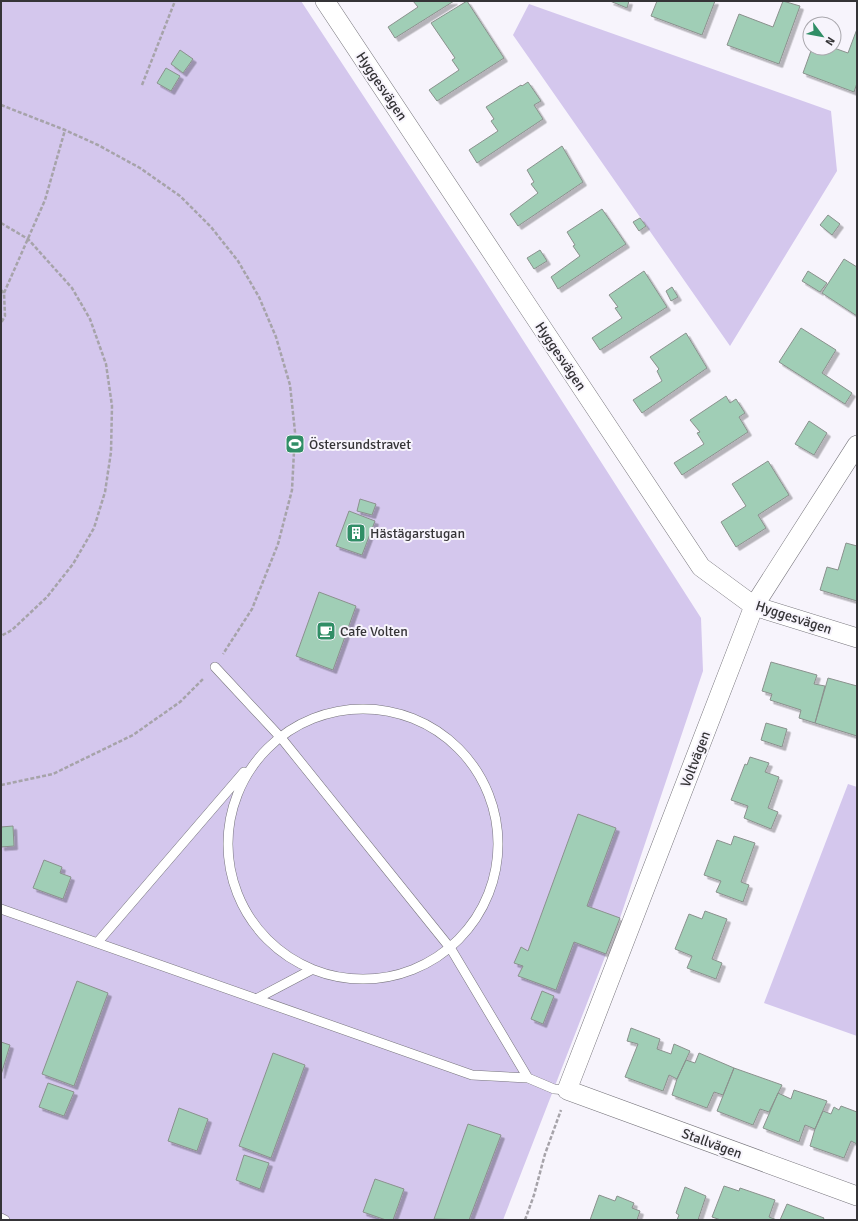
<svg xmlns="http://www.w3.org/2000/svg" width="858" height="1221" font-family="Signika,sans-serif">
	<defs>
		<filter id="shadow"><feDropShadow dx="3.5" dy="3.5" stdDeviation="0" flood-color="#0004"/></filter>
	</defs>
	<rect width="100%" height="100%" fill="#f7f4fc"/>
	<path fill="#d4c7ed" d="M 1,1 L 301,1 L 478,270 L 701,618 L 703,671 L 620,918 L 503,1220 L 1,1220 Z
		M 529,4 L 831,111 L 837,171 L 730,346 L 513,35 Z
		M 848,784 L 857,787 L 857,1036 L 764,1003 Z"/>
	<path fill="#a0ceb6" stroke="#8a918d" filter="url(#shadow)" d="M 413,1 L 454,1 L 395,38 L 388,27 L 418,7 Z
		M 467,1 L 504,58 L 437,101 L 429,90 L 459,70 L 452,60 L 455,58 L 431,23 Z
		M 610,1 L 629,1 L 627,8 Z
		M 657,1 L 715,1 L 702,35 L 651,16 Z
		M 783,1 L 800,6 L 779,64 L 727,45 L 739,14 L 773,27 Z
		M 857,29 L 857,83 L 854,92 L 803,73 L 812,48 L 834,48 L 848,53 Z
		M 180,50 L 193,59 L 183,73 L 171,64 Z
		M 166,68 L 180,76 L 171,91 L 157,83 Z
		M 528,82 L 541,101 L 534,105 L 543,119 L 477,163 L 469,150 L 498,131 L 491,121 L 494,119 L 486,107 L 521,85 L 522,86 Z
		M 562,146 L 583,182 L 518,226 L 510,214 L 538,193 L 531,184 L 534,182 L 527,170 Z
		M 602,209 L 626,244 L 558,289 L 551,277 L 580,256 L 573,246 L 575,245 L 567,232 Z
		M 828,215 L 840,224 L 832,235 L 820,225 Z
		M 640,218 L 646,226 L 639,231 L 633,222 Z
		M 540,250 L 547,261 L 534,269 L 527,258 Z
		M 844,259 L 857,267 L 857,316 L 822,293 Z
		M 644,271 L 667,307 L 600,350 L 592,338 L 622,318 L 615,308 L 618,307 L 609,295 Z
		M 808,271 L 827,283 L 820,292 L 802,281 Z
		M 672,287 L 678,297 L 671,301 L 666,291 Z
		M 801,328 L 836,350 L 822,373 L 852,393 L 845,404 L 779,362 Z
		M 686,333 L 707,368 L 642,413 L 633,400 L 662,381 L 657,371 L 659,369 L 650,357 Z
		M 726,396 L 730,403 L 736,399 L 745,413 L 739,417 L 748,432 L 682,475 L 674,463 L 704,444 L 697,433 L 700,432 L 690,420 Z
		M 809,421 L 827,433 L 814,455 L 795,444 Z
		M 768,461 L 789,495 L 758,515 L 766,528 L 736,547 L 721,522 L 746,506 L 732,484 Z
		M 360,499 L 376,504 L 372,515 L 357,511 Z
		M 349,511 L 375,521 L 362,555 L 336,546 Z
		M 846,543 L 857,546 L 857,601 L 820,590 L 827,567 L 838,570 Z
		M 319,592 L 356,606 L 333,670 L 296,656 Z
		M 771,662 L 817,675 L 814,684 L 825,686 L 815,723 L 799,718 L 801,710 L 770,700 L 772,694 L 762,691 Z
		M 828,678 L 857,686 L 857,736 L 815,723 Z
		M 766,723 L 787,729 L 782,747 L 761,740 Z
		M 750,757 L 769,763 L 765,772 L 779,777 L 768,808 L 778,812 L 771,829 L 744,818 L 748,806 L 731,800 L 745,764 L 747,765 Z
		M 578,814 L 616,828 L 587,906 L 620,918 L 606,954 L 574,942 L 556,990 L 518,976 L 523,966 L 514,963 L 521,947 L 528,951 Z
		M 13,826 L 14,846 L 1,847 L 1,827 Z
		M 734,836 L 755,843 L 741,882 L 749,885 L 743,902 L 716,892 L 721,881 L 704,875 L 717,840 L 731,845 Z
		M 44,860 L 62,867 L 60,873 L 71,877 L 63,899 L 33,888 Z
		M 705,911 L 727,919 L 712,959 L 722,963 L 716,979 L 687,968 L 692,956 L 675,949 L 689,914 L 702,919 Z
		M 77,981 L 108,993 L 74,1086 L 42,1074 Z
		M 542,991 L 554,996 L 543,1024 L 531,1019 Z
		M 631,1028 L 660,1039 L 657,1049 L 671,1054 L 674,1044 L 690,1051 L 677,1079 L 669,1075 L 663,1091 L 625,1077 L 638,1044 L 627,1041 Z
		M 1,1042 L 10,1045 L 1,1075 Z
		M 273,1053 L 305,1065 L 271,1158 L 239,1146 Z
		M 699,1053 L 734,1068 L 723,1095 L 714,1092 L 707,1108 L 672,1095 L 677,1079 L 686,1060 L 695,1063 Z
		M 734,1068 L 782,1085 L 769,1112 L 760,1109 L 753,1125 L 717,1111 Z
		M 48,1083 L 74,1092 L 64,1116 L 39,1107 Z
		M 794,1090 L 827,1101 L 815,1129 L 805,1125 L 799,1142 L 763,1128 L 778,1093 L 791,1099 Z
		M 841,1106 L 857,1112 L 857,1144 L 851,1141 L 844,1158 L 810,1146 L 815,1129 L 823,1111 L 831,1114 L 834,1107 L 839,1110 Z
		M 179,1108 L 208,1119 L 197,1151 L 168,1141 Z
		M 468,1124 L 501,1135 L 469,1220 L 434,1219 Z
		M 244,1155 L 269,1163 L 260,1189 L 236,1180 Z
		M 375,1179 L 404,1189 L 393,1220 L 386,1220 L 363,1212 Z
		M 724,1186 L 739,1191 L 740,1188 L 775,1200 L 769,1217 L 777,1220 L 721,1220 L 712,1217 Z
		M 685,1187 L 706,1196 L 698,1220 L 677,1220 L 679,1215 L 676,1213 Z
		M 599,1195 L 615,1201 L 617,1196 L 634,1203 L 632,1208 L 640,1211 L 637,1220 L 590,1220 Z
		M 787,1204 L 824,1218 L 823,1220 L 780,1220 Z"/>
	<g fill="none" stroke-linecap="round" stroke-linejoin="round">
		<defs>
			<path id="lane" d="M 215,667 L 282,739 L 451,949 L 528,1078
				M228 844a135 135 0 1 1 270 0a135 135 0 1 1-270 0Z
				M 1,909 L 472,1075 L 528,1078 L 554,1089 L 567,1090
				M 97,943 L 244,772
				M 256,999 L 311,970
				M 1,1218 L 5,1220"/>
			<path id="street" d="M 325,1 L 701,567 L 754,606 L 857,638
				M 857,445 L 754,606 L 567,1090 L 857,1196"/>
		</defs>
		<use href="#lane" stroke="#77757c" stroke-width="10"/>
		<use href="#street" stroke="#77757c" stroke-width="20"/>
		<path stroke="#a6a3a9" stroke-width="2.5" stroke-dasharray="4 2" stroke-linecap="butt" d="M 142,85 L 175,1
			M 1,105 L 65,130 L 98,145 L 140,168 L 180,196 L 211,227 L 238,261 L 259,297 L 276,337 L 290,385 L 295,432 L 292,490 L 278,544 L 252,609 L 223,654
			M 1,223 L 28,239 L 72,288 L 90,319 L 106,364 L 112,406 L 111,452 L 105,492 L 94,528 L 73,564 L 47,597 L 12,630 L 1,636
			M 1,290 L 4,293 L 5,316 L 1,323
			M 4,293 L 45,200 L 65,130
			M 1,785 L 53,774 L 133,735 L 180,702 L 204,678
			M 525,1220 L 534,1195 L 545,1154 L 561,1110"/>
		<use href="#lane" stroke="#fff" stroke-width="9"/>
		<use href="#street" stroke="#fff" stroke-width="19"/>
	</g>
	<defs>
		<symbol id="stadium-square" viewBox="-11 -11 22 22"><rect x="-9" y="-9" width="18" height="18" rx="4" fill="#308e66" stroke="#f7f4fc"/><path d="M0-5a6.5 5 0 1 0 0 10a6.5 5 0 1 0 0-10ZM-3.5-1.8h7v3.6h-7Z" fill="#fff"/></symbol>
		<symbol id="building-square" viewBox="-11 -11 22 22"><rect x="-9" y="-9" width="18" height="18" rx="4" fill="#308e66" stroke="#f7f4fc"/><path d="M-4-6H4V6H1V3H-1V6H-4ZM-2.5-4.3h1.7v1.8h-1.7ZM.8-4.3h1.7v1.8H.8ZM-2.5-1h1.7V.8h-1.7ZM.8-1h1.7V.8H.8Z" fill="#fff"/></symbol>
		<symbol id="cafe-square" viewBox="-11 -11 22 22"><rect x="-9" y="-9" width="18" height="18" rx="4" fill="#308e66" stroke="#f7f4fc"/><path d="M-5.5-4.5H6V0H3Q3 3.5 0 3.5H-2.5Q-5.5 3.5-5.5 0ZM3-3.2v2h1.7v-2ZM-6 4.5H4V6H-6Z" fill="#fff"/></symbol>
	</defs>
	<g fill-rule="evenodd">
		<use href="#stadium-square" x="284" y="433" width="22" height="22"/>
		<use href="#building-square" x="345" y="522" width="22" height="22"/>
		<use href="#cafe-square" x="315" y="620" width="22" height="22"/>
	</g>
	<g text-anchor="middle" stroke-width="4" stroke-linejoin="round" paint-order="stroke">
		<g font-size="14" fill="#353437" stroke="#f7f4fc">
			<text transform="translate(382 86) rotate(56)" y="5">Hyggesvägen</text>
			<text transform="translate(561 356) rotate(56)" y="5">Hyggesvägen</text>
			<text transform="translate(794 617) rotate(18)" y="5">Hyggesvägen</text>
			<text transform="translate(695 759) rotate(-69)" y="5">Voltvägen</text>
			<text transform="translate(712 1143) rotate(20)" y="5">Stallvägen</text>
		</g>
		<g font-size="14" fill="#353437" stroke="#f7f4fc" text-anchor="start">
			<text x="309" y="449">Östersundstravet</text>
			<text x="370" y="538">Hästägarstugan</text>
			<text x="340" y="636">Cafe Volten</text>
		</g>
	</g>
	<rect width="858" height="1221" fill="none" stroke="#353437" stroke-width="4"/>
	<g transform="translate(822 36) rotate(122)"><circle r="19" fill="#f7f4fc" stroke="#a9a7ad"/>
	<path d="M0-3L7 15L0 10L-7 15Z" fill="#308e66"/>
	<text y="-6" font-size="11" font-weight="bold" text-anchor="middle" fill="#353437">N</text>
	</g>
</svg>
